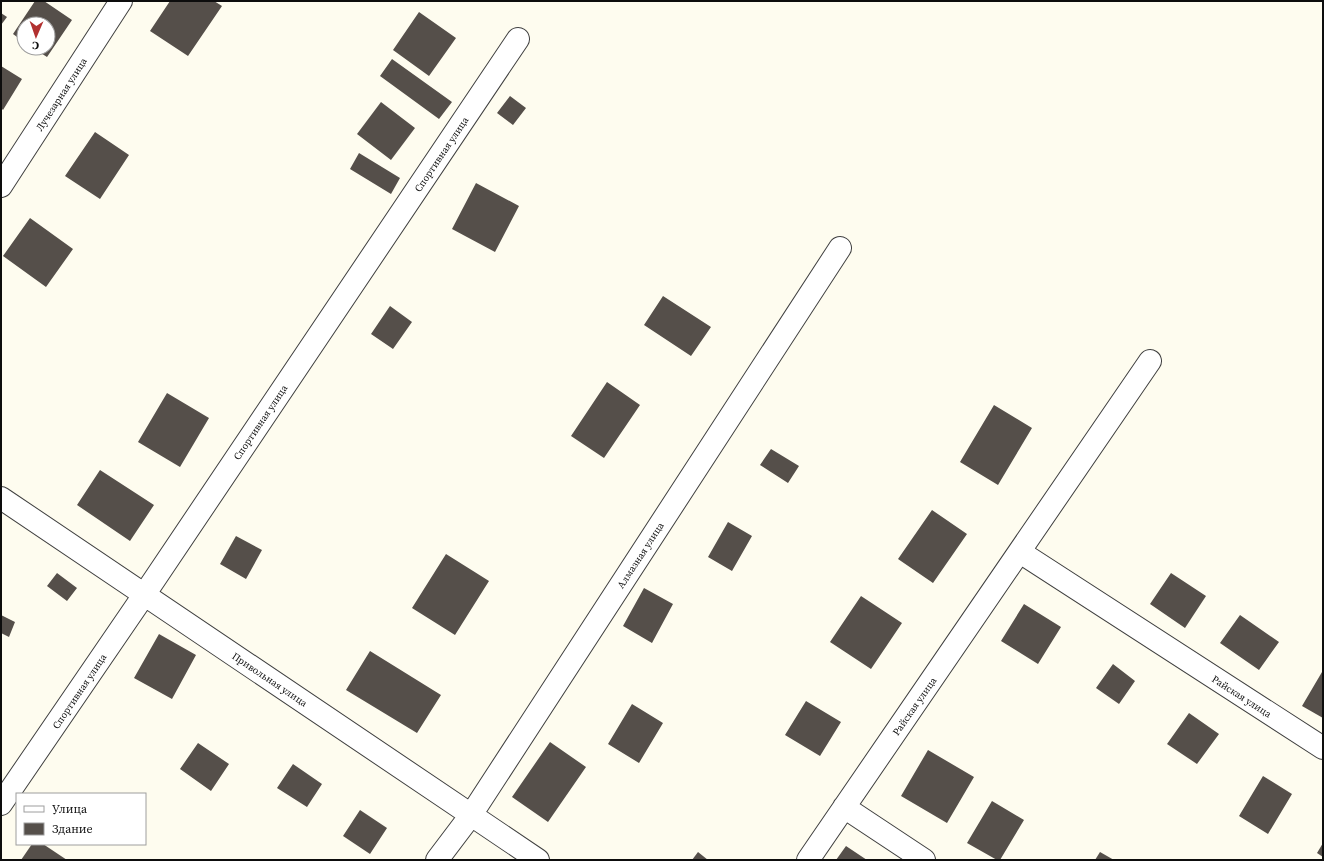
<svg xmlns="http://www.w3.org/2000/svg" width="1324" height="861" font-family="'Source Serif 4',serif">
	<rect width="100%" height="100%" fill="#fefcef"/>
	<path fill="#554f4a" d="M 35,1 L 44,1 L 72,20 L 47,57 L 33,48 L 48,48 L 48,24 L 24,24 L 24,42 L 13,34 Z
		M 170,1 L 214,1 L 222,6 L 188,56 L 150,31 Z
		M 419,12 L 456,38 L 429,76 L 393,50 Z
		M 1,13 L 7,17 L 1,25 Z
		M 392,59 L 452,102 L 439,119 L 380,76 Z
		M 1,66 L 22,79 L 3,110 L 1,108 Z
		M 510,96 L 526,108 L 513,125 L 497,113 Z
		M 381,102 L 415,128 L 391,160 L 357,134 Z
		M 95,132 L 129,155 L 100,199 L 65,176 Z
		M 359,153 L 400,178 L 391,194 L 350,169 Z
		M 476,183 L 519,206 L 495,252 L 452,229 Z
		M 30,218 L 73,249 L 46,287 L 3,256 Z
		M 663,296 L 711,327 L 691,356 L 644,325 Z
		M 390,306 L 412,322 L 393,349 L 371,334 Z
		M 607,382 L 640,405 L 604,458 L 571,436 Z
		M 167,393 L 209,418 L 180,467 L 138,442 Z
		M 994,405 L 1032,428 L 998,485 L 960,462 Z
		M 771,449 L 799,466 L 788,483 L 760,465 Z
		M 100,470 L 154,505 L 130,541 L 77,505 Z
		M 932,510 L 967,534 L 933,583 L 898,559 Z
		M 728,522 L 752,536 L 732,571 L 708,557 Z
		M 236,536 L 262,550 L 246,579 L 220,564 Z
		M 446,554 L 489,581 L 455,635 L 412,608 Z
		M 57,573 L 77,588 L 67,601 L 47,586 Z
		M 1171,573 L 1206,596 L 1185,628 L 1150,604 Z
		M 644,588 L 673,604 L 652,643 L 623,626 Z
		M 861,596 L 902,623 L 871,669 L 830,642 Z
		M 1024,604 L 1061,627 L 1038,664 L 1001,641 Z
		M 1,615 L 15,622 L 9,637 L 1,633 Z
		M 1240,615 L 1279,642 L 1259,670 L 1220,643 Z
		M 159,634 L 196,655 L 172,699 L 134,678 Z
		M 370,651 L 441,695 L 417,733 L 346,690 Z
		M 1113,664 L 1135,681 L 1119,704 L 1096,688 Z
		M 1322,672 L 1323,673 L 1323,718 L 1302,706 Z
		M 806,701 L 841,722 L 820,756 L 785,735 Z
		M 632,704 L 663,723 L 639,763 L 608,744 Z
		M 1189,713 L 1219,734 L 1197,764 L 1167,744 Z
		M 550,742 L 586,767 L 548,822 L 512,797 Z
		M 198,743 L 229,764 L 211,791 L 180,769 Z
		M 928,750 L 974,777 L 947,823 L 901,796 Z
		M 293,764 L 322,784 L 307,807 L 277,788 Z
		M 1263,776 L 1292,794 L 1268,834 L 1239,816 Z
		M 992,801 L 1024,820 L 1000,860 L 997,860 L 967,843 Z
		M 360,810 L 387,828 L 370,854 L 343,836 Z
		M 1323,843 L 1323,857 L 1317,853 Z
		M 32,844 L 43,844 L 67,860 L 21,860 Z
		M 846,846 L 867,860 L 836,860 Z
		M 698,852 L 708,860 L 692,860 Z
		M 1100,852 L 1114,860 L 1095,860 Z"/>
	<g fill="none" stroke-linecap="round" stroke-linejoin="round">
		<defs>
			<path id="minor" d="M 1,186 L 121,1
				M 1,498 L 538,860
				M 1020,552 L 1323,748
				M 1,804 L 144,595 L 518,39
				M 844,807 L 924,860
				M 437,860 L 471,815 L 840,248
				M 808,860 L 1150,361"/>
		</defs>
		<use href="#minor" stroke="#404040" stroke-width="24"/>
		<use href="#minor" stroke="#fff" stroke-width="22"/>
	</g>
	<g text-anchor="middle" stroke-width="4" stroke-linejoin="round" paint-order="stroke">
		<g font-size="10" fill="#0d0d0d" stroke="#fff">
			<text transform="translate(61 94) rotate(-57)" y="4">Лучезарная улица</text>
			<text transform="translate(441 154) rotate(-56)" y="4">Спортивная улица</text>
			<text transform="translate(260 422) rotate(-56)" y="4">Спортивная улица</text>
			<text transform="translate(640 555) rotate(-57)" y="4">Алмазная улица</text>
			<text transform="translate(270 679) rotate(34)" y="4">Привольная улица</text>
			<text transform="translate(79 691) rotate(-56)" y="4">Спортивная улица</text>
			<text transform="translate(1242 696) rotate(33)" y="4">Райская улица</text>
			<text transform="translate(914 706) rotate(-55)" y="4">Райская улица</text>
		</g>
	</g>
	<rect width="1324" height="861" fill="none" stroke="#0d0d0d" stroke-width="4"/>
	<rect x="16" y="793" width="130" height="52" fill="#ffffff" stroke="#9e9e9e"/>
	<rect x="24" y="806" width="20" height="6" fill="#ffffff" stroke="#9e9e9e"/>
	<text x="52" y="813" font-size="12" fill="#0d0d0d">Улица</text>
	<rect x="24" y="823" width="20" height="12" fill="#554f4a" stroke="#9e9e9e"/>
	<text x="52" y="833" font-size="12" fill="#0d0d0d">Здание</text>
	<g transform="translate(36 36) rotate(182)"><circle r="19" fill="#ffffff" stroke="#9e9e9e"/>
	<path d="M0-3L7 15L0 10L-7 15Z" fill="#b23130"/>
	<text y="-6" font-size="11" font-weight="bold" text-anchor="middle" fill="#0d0d0d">С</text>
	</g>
</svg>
